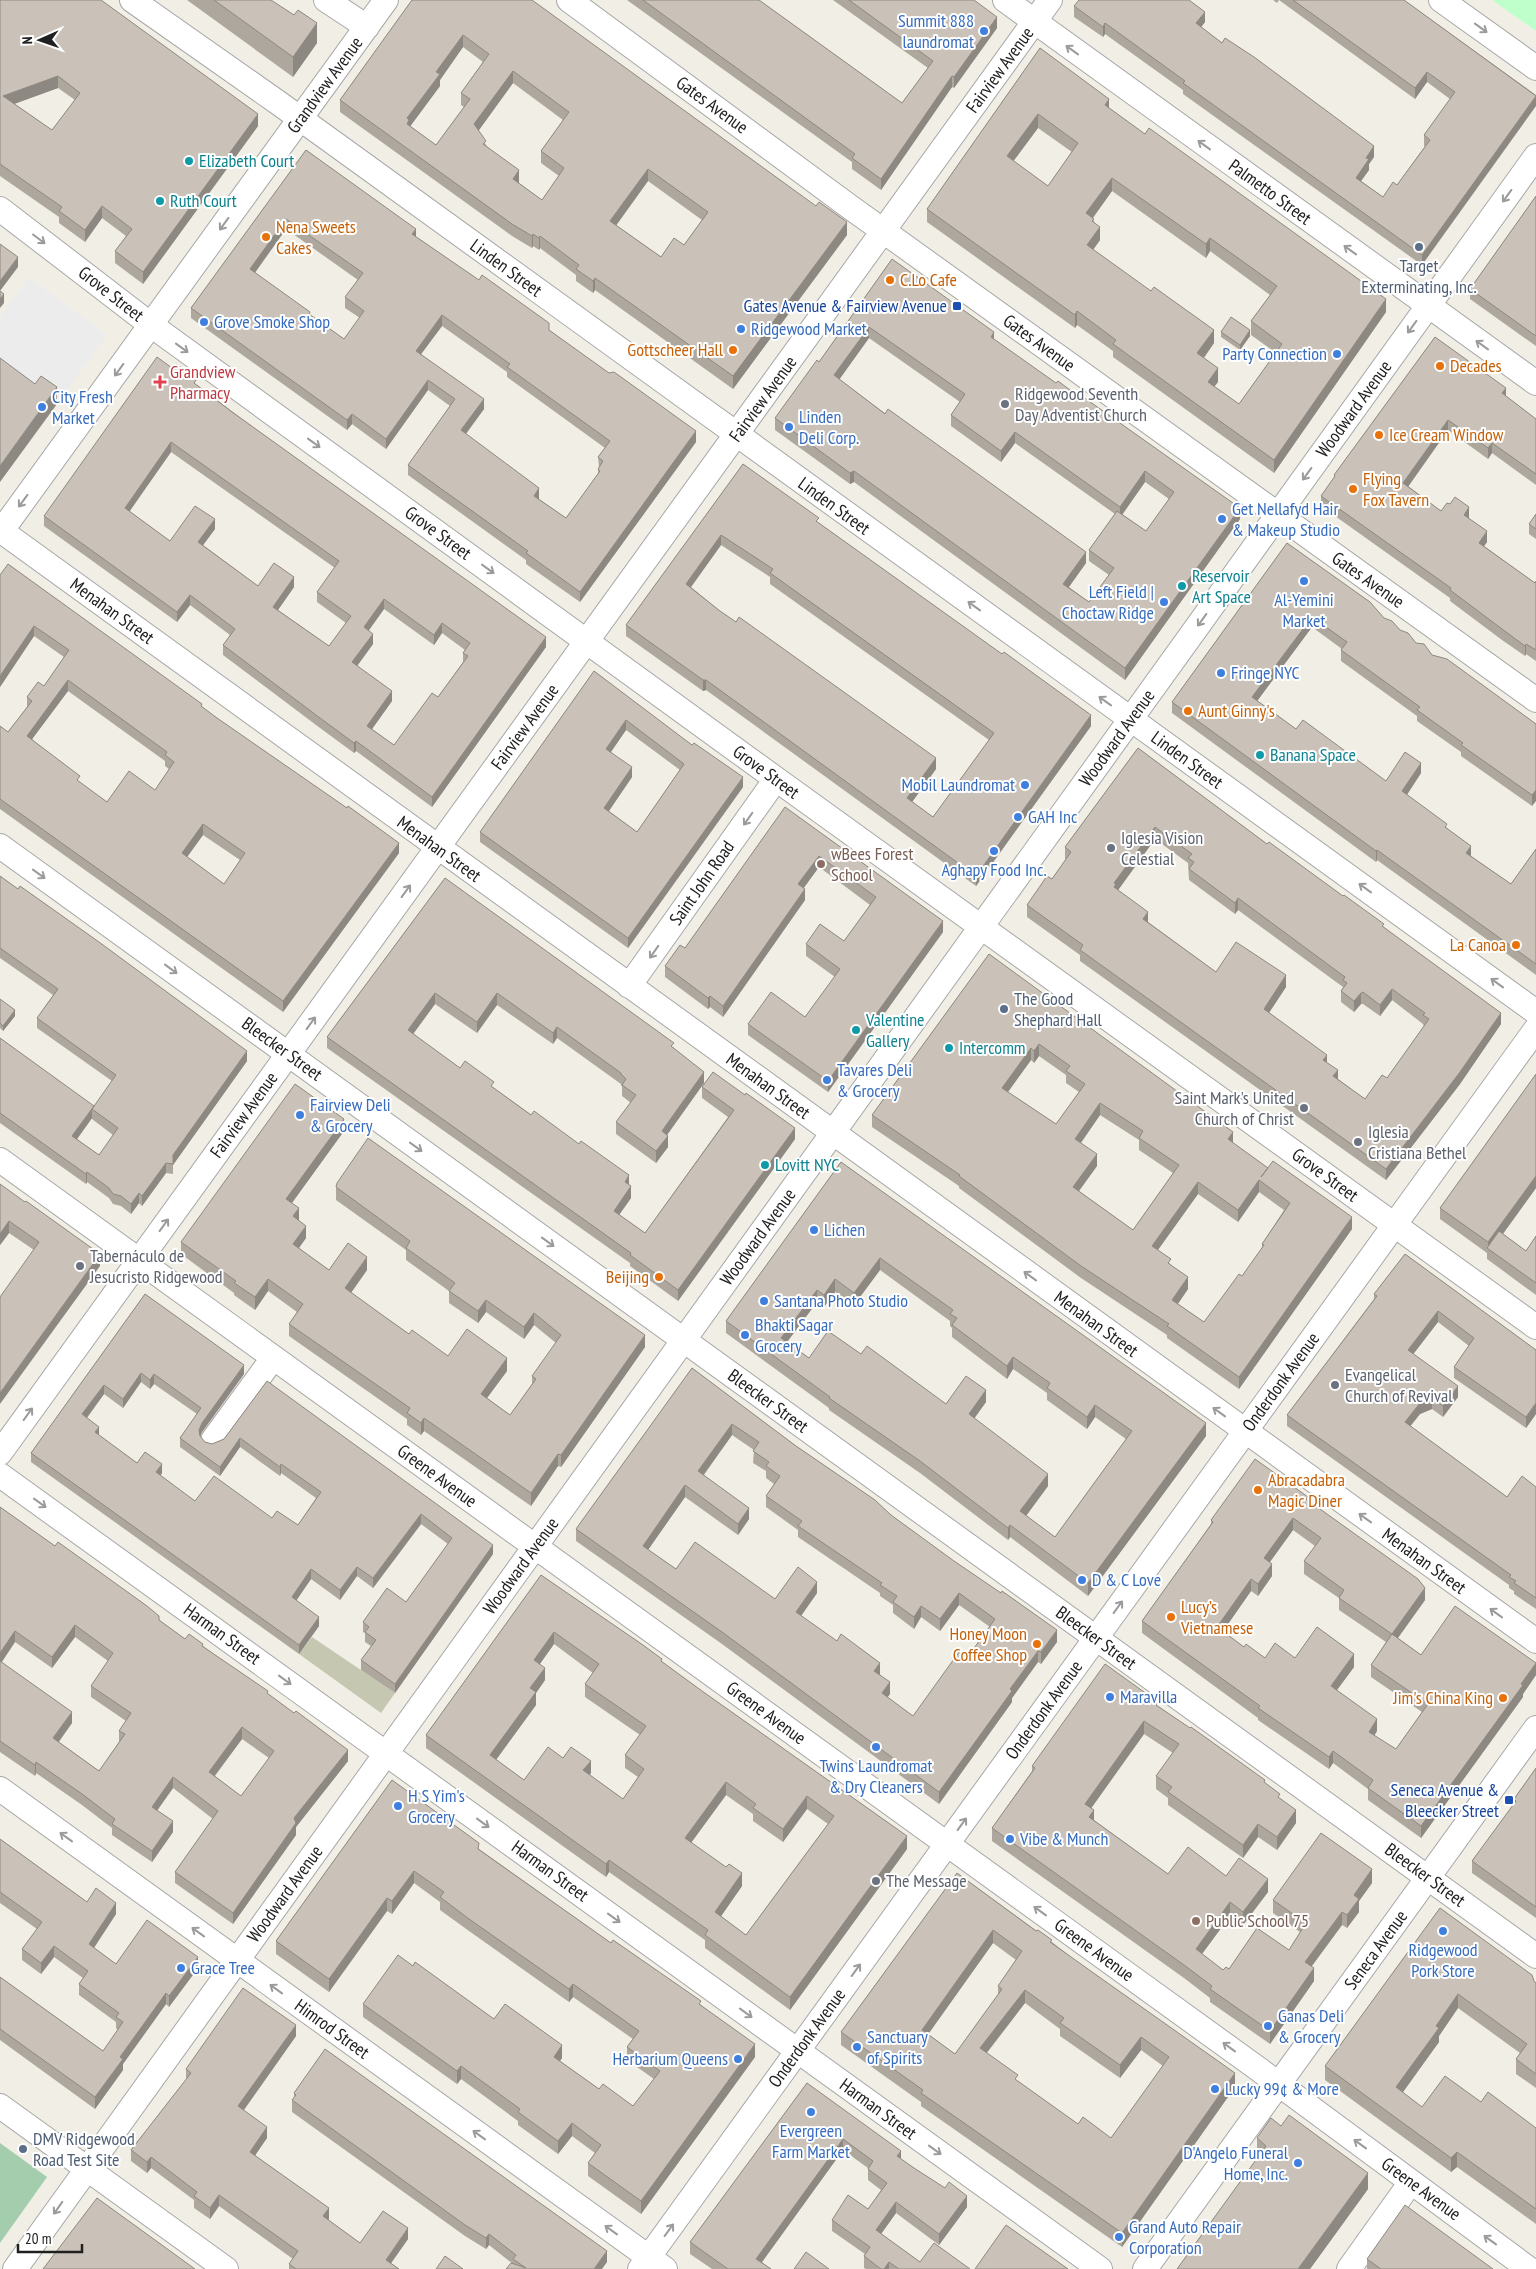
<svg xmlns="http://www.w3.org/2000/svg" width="1536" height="2269" font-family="'PT Sans Narrow',sans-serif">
	<rect width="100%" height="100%" fill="#f1efe5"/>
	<path fill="#c5c7b0" d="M 312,1637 L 395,1693 L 381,1713 L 299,1654 Z"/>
	<path fill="#a4cdae" d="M 0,2143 L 47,2177 L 0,2243 Z"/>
	<path fill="#bfffcb" d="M 1492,0 L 1536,0 L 1536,31 Z"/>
	<path fill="#ececec" d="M 29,278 L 107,335 L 57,404 L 0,374 L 0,317 Z"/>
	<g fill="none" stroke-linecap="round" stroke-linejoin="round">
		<defs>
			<path id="minor" d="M 132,0 L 280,104 L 1536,1012
				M 326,0 L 367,27
				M 569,0 L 850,207 L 1536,700
				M 1005,0 L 1536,383
				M 1441,0 L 1536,68
				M 0,209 L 151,325 L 776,779 L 1536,1327
				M 0,530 L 1536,1641
				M 0,533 L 386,0
				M 0,846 L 1536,1956
				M 629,986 L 776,779
				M 0,1160 L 1257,2068 L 1529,2269
				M 213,1440 L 273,1358
				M 0,1453 L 1050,0
				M 0,1475 L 1100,2269
				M 0,1789 L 665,2269
				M 0,2106 L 226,2269
				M 15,2269 L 1536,156
				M 640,2269 L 1536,1029
				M 1145,2269 L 1536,1728
				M 1349,2269 L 1411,2182"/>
		</defs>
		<use href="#minor" stroke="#a7a7a7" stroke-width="26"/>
		<use href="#minor" stroke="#fff" stroke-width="24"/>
	</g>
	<path fill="#aea79e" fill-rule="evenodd" d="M 0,0 L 258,126 L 143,284 L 115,263 L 115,251 L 126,236 L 102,218 L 85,242 L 59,223 L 59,217 L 0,176 ZM 58,88 L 75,100 L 52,130 L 14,104 Z
		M 187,0 L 271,0 L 317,43 L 293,77 Z
		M 412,0 L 847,235 L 733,389 L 595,290 L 593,293 L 576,281 L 576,275 L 540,248 L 539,250 L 533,246 L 532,248 L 512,236 L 340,112 L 340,100 ZM 463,47 L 483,62 L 461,93 L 461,105 L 464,107 L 436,145 L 410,126 L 440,86 L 440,80 ZM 513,83 L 563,120 L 541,151 L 541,163 L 559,176 L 542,200 L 519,183 L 486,145 L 478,131 ZM 648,181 L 702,220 L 684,245 L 661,257 L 616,225 Z
		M 627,0 L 759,0 L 902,103 L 928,68 L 833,0 L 965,0 L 997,28 L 954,88 L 952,87 L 881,190 L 852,169 L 852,162 Z
		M 1273,0 L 1404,0 L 1536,95 L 1422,265 L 1183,94 L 1183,90 L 1105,34 L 1103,37 L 1074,17 L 1074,6 L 1205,22 L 1201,27 L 1374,157 L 1369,164 L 1369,170 L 1361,181 L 1383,197 L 1397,185 L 1425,146 L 1424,146 L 1424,135 L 1450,99 L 1427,82 L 1415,99 L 1279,0 L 1277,3 Z
		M 1040,48 L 1109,108 L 1386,312 L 1274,473 L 1113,357 L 1113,351 L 1077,325 L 1075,328 L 927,222 L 927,209 ZM 1038,128 L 1072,152 L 1048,186 L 1013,161 ZM 1112,191 L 1206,258 L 1210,251 L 1270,295 L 1251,321 L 1251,335 L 1276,353 L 1239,404 L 1214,386 L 1218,382 L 1204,358 L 1214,343 L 1093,250 L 1100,240 L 1093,218 Z
		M 306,150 L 416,237 L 549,330 L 696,442 L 580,602 L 526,564 L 526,560 L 408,475 L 408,465 L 450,406 L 428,390 L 386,449 L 352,424 L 347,430 L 191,318 L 191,308 ZM 286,229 L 358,280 L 345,297 L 345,308 L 360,318 L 344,339 L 310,315 L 255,273 ZM 442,326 L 507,372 L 507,377 L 605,448 L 598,457 L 599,467 L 598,469 L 598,474 L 566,518 L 539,499 L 466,434 L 484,409 L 421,354 Z
		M 1536,196 L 1536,346 L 1470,299 L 1470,289 Z
		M 892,259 L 994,339 L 1240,519 L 1125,680 L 854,482 L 850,484 L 775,430 L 775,418 L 819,362 ZM 869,338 L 960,402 L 951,415 L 951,426 L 1001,462 L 1015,443 L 1115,514 L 1089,550 L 1089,561 L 1109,575 L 1089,602 L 1069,587 L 1086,563 L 839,379 ZM 1145,482 L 1169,499 L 1146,531 L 1122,514 Z
		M 1221,332 L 1250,336 L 1240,350 L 1221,337 Z
		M 1435,337 L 1506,396 L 1536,419 L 1536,485 L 1492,453 L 1488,459 L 1448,430 L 1408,486 L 1441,511 L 1469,518 L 1487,542 L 1484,546 L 1535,583 L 1536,581 L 1536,661 L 1526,654 L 1525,656 L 1502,640 L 1450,601 L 1450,598 L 1321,506 L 1321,496 L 1334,478 L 1334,475 Z
		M 197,385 L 546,647 L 432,807 L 356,751 L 354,753 L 316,725 L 223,655 L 223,645 L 230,635 L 190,605 L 177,622 L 44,526 L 44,516 ZM 171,452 L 335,568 L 317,592 L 317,602 L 346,623 L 329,646 L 278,610 L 294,587 L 258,586 L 203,545 L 215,529 L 170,541 L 129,511 ZM 384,609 L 434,645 L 442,633 L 465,650 L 463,653 L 463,662 L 438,697 L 394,745 L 372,729 L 392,701 L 357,666 L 373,644 L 369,630 Z
		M 743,464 L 819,523 L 1091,726 L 976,886 L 706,690 L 703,691 L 626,636 L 626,625 ZM 721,545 L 770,577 L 770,584 L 989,740 L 933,817 L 912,802 L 936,769 L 720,611 L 691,587 Z
		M 1536,514 L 1536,539 L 1529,534 L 1529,524 Z
		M 1287,543 L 1416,643 L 1432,655 L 1536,724 L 1532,806 L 1461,756 L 1461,752 L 1417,721 L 1417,716 L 1341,661 L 1341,650 L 1342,649 L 1312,627 L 1257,701 L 1296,729 L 1386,781 L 1421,773 L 1407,795 L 1447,828 L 1471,856 L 1511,884 L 1536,849 L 1536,975 L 1377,860 L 1376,862 L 1172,713 L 1172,702 Z
		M 0,575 L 202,707 L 399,853 L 283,1012 L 0,809 L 0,726 L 8,732 L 27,707 L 27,697 L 44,686 L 64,657 L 34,636 L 0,687 ZM 68,691 L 165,761 L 165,766 L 169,769 L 155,790 L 107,802 L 80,783 L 32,739 ZM 203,835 L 240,860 L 224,884 L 187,857 Z
		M 594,671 L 743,787 L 628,948 L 480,842 L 480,832 ZM 626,730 L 680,770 L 637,832 L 609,811 L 632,777 L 611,752 Z
		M 1138,748 L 1267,844 L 1384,927 L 1501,1024 L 1460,1084 L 1386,1180 L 1080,961 L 1080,955 L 1027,917 L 1027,905 L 1052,879 L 1066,859 L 1065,859 L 1065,847 ZM 1155,839 L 1188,863 L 1189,880 L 1235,914 L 1238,910 L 1343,987 L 1341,991 L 1341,1002 L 1354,1012 L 1361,1004 L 1363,1004 L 1380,1016 L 1392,1000 L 1423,1024 L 1424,1027 L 1387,1078 L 1365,1099 L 1338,1079 L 1327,1063 L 1269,1013 L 1286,987 L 1216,972 L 1148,922 L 1118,890 Z
		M 785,807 L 943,932 L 828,1092 L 748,1035 L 748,1024 L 805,1017 L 835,977 L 806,956 L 806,944 L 844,941 L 870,905 L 819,867 L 803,888 L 805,900 L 723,1017 L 710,1007 L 708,1009 L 665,977 L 665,966 L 685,948 Z
		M 0,876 L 247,1061 L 173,1165 L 173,1174 L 166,1173 L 142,1206 L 139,1203 L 131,1214 L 121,1206 L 113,1204 L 109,1198 L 87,1182 L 86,1184 L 0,1123 L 0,1038 L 94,1107 L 112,1081 L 37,1028 L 37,1018 L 53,995 L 0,958 ZM 92,1118 L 92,1119 L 113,1135 L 99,1155 L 77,1139 Z
		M 445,878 L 674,1048 L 704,1083 L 667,1135 L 668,1147 L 656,1163 L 616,1134 L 616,1122 L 631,1103 L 622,1096 L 622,1086 L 621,1086 L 621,1084 L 557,1038 L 553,1044 L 497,1005 L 477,1033 L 435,1004 L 413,1034 L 460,1068 L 494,1088 L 629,1185 L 631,1198 L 619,1215 L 645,1233 L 728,1117 L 702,1098 L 702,1087 L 795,1139 L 678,1301 L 630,1266 L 630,1263 L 327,1048 L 327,1037 Z
		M 989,954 L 1233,1143 L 1352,1229 L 1239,1389 L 1167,1338 L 1167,1335 L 1081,1278 L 959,1188 L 959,1186 L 872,1127 L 872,1115 ZM 1039,1056 L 1066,1075 L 1066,1083 L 1079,1092 L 1056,1124 L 1008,1092 L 1031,1060 L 1034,1063 ZM 1100,1115 L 1139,1140 L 1139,1150 L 1173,1173 L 1133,1230 L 1079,1191 L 1097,1166 L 1081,1143 ZM 1259,1192 L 1284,1210 L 1262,1244 L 1262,1249 L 1242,1276 L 1204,1322 L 1178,1304 L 1188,1289 L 1171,1265 L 1158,1250 L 1198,1194 L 1238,1222 Z
		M 0,999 L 15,1016 L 3,1031 L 0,1028 Z
		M 1536,1074 L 1536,1188 L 1503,1234 L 1526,1251 L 1536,1236 L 1536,1295 L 1487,1259 L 1487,1253 L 1440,1219 L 1440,1208 Z
		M 344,1131 L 292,1203 L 306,1238 L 299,1248 L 329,1270 L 367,1270 L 351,1293 L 409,1334 L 448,1356 L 507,1371 L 487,1398 L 510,1415 L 532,1384 L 532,1376 L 556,1343 L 534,1325 L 524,1339 L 486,1312 L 478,1323 L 449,1303 L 449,1291 L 406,1260 L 406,1250 L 336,1200 L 336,1187 L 645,1347 L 561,1467 L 558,1466 L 531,1506 L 424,1431 L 421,1435 L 407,1425 L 407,1419 L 289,1336 L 289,1324 L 297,1312 L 268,1291 L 255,1310 L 234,1295 L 234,1293 L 181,1254 L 181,1242 Z
		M 841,1162 L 1206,1436 L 1088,1596 L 1010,1537 L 1008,1540 L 920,1473 L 829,1410 L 829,1408 L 726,1333 L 726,1321 ZM 880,1270 L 950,1321 L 950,1326 L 952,1328 L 952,1337 L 1007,1379 L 1013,1369 L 1047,1393 L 1047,1400 L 1087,1429 L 1095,1417 L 1126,1439 L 1055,1537 L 1026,1516 L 1048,1486 L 974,1418 L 986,1402 L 946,1404 L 861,1354 L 809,1358 L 787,1342 L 817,1302 L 824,1307 L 835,1292 L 854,1305 Z
		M 0,1184 L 100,1266 L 34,1250 L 9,1233 L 0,1245 Z
		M 1405,1254 L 1536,1350 L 1536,1414 L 1526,1428 L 1454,1378 L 1454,1367 L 1469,1346 L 1438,1322 L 1413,1354 L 1458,1397 L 1443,1417 L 1432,1409 L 1420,1414 L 1410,1426 L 1507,1497 L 1536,1487 L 1536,1609 L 1514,1594 L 1514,1591 L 1509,1588 L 1509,1585 L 1287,1426 L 1287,1415 L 1374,1299 L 1374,1294 Z
		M 145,1294 L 244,1374 L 202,1432 L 200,1436 L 205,1442 L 212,1444 L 224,1439 L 267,1381 L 493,1554 L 395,1693 L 361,1670 L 361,1660 L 371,1646 L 365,1642 L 365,1633 L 363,1632 L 363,1622 L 406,1602 L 448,1544 L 421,1524 L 373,1588 L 357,1576 L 340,1600 L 311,1579 L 296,1600 L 319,1626 L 299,1654 L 31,1462 L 31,1453 ZM 141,1382 L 150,1389 L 154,1384 L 197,1414 L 180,1438 L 180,1447 L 220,1476 L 240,1447 L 280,1476 L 281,1473 L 316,1498 L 298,1525 L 272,1518 L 195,1501 L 160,1476 L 162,1473 L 137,1463 L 99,1436 L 87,1418 L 104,1394 L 123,1408 Z
		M 692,1368 L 796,1446 L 891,1515 L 1057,1642 L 1041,1664 L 1038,1662 L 1012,1698 L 1012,1702 L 939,1804 L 722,1644 L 576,1541 L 576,1529 ZM 732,1435 L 754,1450 L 753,1463 L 766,1471 L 766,1478 L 774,1484 L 766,1496 L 766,1507 L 798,1530 L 798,1537 L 880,1593 L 880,1596 L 893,1605 L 893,1613 L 914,1629 L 921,1617 L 940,1631 L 959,1605 L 990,1627 L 967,1658 L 913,1716 L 887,1697 L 890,1694 L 880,1674 L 801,1616 L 817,1593 L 775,1599 L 676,1569 L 648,1550 L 685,1497 L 738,1535 L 749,1519 L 704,1475 Z
		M 1308,1501 L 1425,1600 L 1398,1638 L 1421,1655 L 1536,1675 L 1523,1694 L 1523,1697 L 1421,1838 L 1368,1800 L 1368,1789 L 1333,1763 L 1329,1769 L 1258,1720 L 1258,1718 L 1142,1633 L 1142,1621 L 1211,1524 L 1211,1520 ZM 1293,1530 L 1315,1546 L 1304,1561 L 1304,1574 L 1339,1598 L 1339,1610 L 1386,1642 L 1371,1665 L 1371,1677 L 1422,1712 L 1396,1749 L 1374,1736 L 1377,1731 L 1337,1690 L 1354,1667 L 1295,1658 L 1265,1658 L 1244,1647 L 1222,1632 L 1251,1591 L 1258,1596 L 1272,1576 L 1270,1562 Z
		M 0,1507 L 159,1620 L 185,1639 L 203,1646 L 268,1694 L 348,1761 L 296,1827 L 296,1835 L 233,1924 L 175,1883 L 175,1872 L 213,1819 L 173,1788 L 157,1810 L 173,1832 L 152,1862 L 112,1835 L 112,1828 L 82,1805 L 36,1773 L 35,1776 L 0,1752 ZM 75,1637 L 108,1661 L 91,1686 L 91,1697 L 126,1721 L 119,1731 L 119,1742 L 99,1771 L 59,1742 L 72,1723 L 2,1662 L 15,1642 L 52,1668 ZM 242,1739 L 269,1758 L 241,1796 L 215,1776 Z
		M 541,1575 L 662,1662 L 907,1849 L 790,2010 L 705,1948 L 705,1940 L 609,1872 L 606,1877 L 426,1748 L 426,1735 ZM 554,1644 L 593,1673 L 585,1684 L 585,1697 L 640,1735 L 625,1755 L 625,1768 L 638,1777 L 623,1799 L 590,1775 L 591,1773 L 563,1758 L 524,1780 L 496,1760 L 536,1705 L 536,1693 L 545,1680 L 540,1664 ZM 726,1795 L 753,1814 L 753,1821 L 783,1842 L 807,1809 L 828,1824 L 746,1935 L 721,1916 L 742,1886 L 691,1843 Z
		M 1158,1706 L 1265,1783 L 1280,1799 L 1296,1823 L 1277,1850 L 1258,1837 L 1243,1858 L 1168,1805 L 1168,1798 L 1156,1789 L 1156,1776 L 1173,1753 L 1144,1734 L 1091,1808 L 1094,1820 L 1168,1874 L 1226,1876 L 1268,1892 L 1243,1925 L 1230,1916 L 1202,1954 L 1223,1970 L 1289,1950 L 1300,1932 L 1273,1913 L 1273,1900 L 1372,1883 L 1359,1901 L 1359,1912 L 1347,1928 L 1342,1925 L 1312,1966 L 1314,1981 L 1270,2044 L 1210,2002 L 1210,1998 L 1184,1978 L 992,1841 L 992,1828 L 1032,1771 L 1032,1766 Z
		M 1536,1768 L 1536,1918 L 1472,1873 L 1472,1861 L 1514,1804 L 1514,1799 Z
		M 392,1780 L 479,1849 L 611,1943 L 701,2005 L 755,2057 L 641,2214 L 588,2176 L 588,2163 L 595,2153 L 572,2136 L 558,2154 L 518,2125 L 518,2121 L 461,2079 L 457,2084 L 363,2017 L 363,2004 L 413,1966 L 494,2019 L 562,2058 L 560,2061 L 599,2089 L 633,2106 L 654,2079 L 627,2060 L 627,2047 L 633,2039 L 573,1997 L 569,2002 L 469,1931 L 440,1910 L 440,1902 L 414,1883 L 392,1914 L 387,1911 L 329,1992 L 276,1954 L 276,1941 Z
		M 0,1839 L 87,1902 L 116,1914 L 94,1948 L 116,1964 L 198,1968 L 169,2007 L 166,2004 L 123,2064 L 123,2070 L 95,2109 L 0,2040 L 0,1977 L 103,2051 L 118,2030 L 116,2028 L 116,2022 L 79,1995 L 79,1984 L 83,1978 L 54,1957 L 41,1974 L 22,1960 L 22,1949 L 37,1929 L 0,1903 Z
		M 957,1873 L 1052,1942 L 1235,2087 L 1122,2247 L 921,2106 L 921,2102 L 841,2045 L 841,2032 ZM 993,1943 L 1016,1960 L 998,1986 L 998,1995 L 955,2054 L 928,2034 ZM 1025,2003 L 1060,2029 L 1060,2036 L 1120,2078 L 1141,2050 L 1163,2066 L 1111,2138 L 1078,2124 L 1018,2082 L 987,2053 Z
		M 1440,1908 L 1536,1983 L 1536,2088 L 1516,2074 L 1516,2059 L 1520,2053 L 1458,2008 L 1439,2036 L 1439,2042 L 1402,2092 L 1422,2107 L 1481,2102 L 1536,2128 L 1536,2224 L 1457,2167 L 1451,2172 L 1325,2080 L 1325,2066 Z
		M 296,2036 L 244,2110 L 267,2138 L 255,2155 L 329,2219 L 328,2220 L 360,2243 L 408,2239 L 391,2263 L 399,2269 L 289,2269 L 289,2264 L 293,2259 L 219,2206 L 210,2219 L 194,2208 L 194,2200 L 151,2168 L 147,2173 L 131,2161 L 131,2150 L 186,2080 L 186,2069 Z
		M 807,2083 L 901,2159 L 967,2207 L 939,2245 L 896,2213 L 881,2234 L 920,2262 L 970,2269 L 866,2269 L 864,2268 L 864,2256 L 865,2254 L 832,2231 L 832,2220 L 868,2209 L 881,2190 L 868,2180 L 868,2168 L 843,2150 L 762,2262 L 771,2269 L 712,2269 L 690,2254 L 690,2242 Z
		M 294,2093 L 607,2262 L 506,2269 L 513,2264 L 489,2245 L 486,2249 L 465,2236 L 292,2112 L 292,2100 L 294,2098 Z
		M 1281,2126 L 1368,2189 L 1310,2269 L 1177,2269 L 1259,2156 L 1257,2154 L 1257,2138 Z
		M 1367,2259 L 1493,2269 L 1367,2269 Z"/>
	<path fill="#8d8881" d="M 1205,12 L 1205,22 L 1196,34 L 1196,23 Z
		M 997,17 L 997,28 L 954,88 L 954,77 Z
		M 317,23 L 317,43 L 293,77 L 293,57 Z
		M 1105,23 L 1105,34 L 1103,37 L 1103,27 Z
		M 463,35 L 463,47 L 440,80 L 440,86 L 409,128 L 407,136 L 407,118 L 436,72 Z
		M 513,71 L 513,83 L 474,137 L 474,124 Z
		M 1427,72 L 1427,82 L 1415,99 L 1415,88 Z
		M 58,76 L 58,88 L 3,108 L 3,96 Z
		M 952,76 L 952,87 L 881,190 L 881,179 Z
		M 1536,96 L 1536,106 L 1422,265 L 1422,255 Z
		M 1109,99 L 1109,112 L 1105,105 Z
		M 258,114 L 258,126 L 143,284 L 143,272 Z
		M 1038,114 L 1038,128 L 1007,170 L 1007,156 Z
		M 1374,146 L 1374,157 L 1369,164 L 1369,170 L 1356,188 L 1356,178 L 1366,158 Z
		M 648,169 L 648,181 L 610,234 L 610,221 Z
		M 519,170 L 519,183 L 513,191 L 513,179 Z
		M 1112,178 L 1112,191 L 1086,227 L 1086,213 Z
		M 102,206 L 102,218 L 85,242 L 85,230 Z
		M 286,219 L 286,229 L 250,279 L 250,269 Z
		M 847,222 L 847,235 L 733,389 L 733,376 Z
		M 1100,227 L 1100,240 L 1087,258 L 1087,245 Z
		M 416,229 L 416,239 L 412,234 Z
		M 533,234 L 533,246 L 532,248 L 532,236 Z
		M 540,236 L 540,248 L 539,250 L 539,238 Z
		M 1210,238 L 1210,251 L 1206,258 L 1206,244 Z
		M 18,257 L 18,267 L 0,291 L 0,281 Z
		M 595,278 L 595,290 L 593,293 L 593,281 Z
		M 4,294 L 4,303 L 0,308 L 0,299 Z
		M 1386,299 L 1386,312 L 1274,473 L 1274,460 Z
		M 1077,311 L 1077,325 L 1075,328 L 1075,315 Z
		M 442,315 L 442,326 L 416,361 L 416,351 Z
		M 869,327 L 869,338 L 834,387 L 834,375 Z
		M 1214,330 L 1214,343 L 1197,367 L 1197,353 Z
		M 1250,330 L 1250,336 L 1240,350 L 1240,345 Z
		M 994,332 L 994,343 L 991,337 Z
		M 1218,368 L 1218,382 L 1208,395 L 1208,382 Z
		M 428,380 L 428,390 L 386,449 L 386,439 Z
		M 57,387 L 57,404 L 0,482 L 0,466 Z
		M 1506,388 L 1506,398 L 1502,393 Z
		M 484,399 L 484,409 L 461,440 L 461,430 Z
		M 352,414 L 352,424 L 347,430 L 347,420 Z
		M 1448,420 L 1448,430 L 1403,494 L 1403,483 Z
		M 696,431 L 696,442 L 580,602 L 580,592 Z
		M 1015,432 L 1015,443 L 1001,462 L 1001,451 Z
		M 171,442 L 171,452 L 125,518 L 125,508 Z
		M 1492,443 L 1492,453 L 1488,459 L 1488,448 Z
		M 854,471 L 854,482 L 850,484 L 850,473 Z
		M 1145,471 L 1145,482 L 1120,518 L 1120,507 Z
		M 539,488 L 539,499 L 534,506 L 534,496 Z
		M 1469,507 L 1469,518 L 1464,525 L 1464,515 Z
		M 1240,508 L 1240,519 L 1125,680 L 1125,668 Z
		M 215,519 L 215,529 L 198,552 L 198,542 Z
		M 1487,531 L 1487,542 L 1479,553 L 1479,543 Z
		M 721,535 L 721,545 L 686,594 L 686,584 Z
		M 1086,552 L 1086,563 L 1063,595 L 1063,584 Z
		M 294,577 L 294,587 L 273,617 L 273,607 Z
		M 190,595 L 190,605 L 177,622 L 177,612 Z
		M 384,599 L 384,609 L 364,637 L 364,627 Z
		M 1312,617 L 1312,627 L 1252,708 L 1252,697 Z
		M 442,623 L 442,633 L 434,645 L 434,635 Z
		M 34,626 L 34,636 L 0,687 L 0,676 Z
		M 373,634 L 373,644 L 352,673 L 352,662 Z
		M 546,637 L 546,647 L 432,807 L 432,797 Z
		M 1526,644 L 1526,654 L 1525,656 L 1525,646 Z
		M 68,680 L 68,691 L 27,746 L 27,736 Z
		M 703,680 L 706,680 L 706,690 L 703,691 Z
		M 392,691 L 392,701 L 367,736 L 367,726 Z
		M 1091,715 L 1091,726 L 976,886 L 976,876 Z
		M 626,720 L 626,730 L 606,759 L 606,749 Z
		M 356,741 L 356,751 L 354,753 L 354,743 Z
		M 936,758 L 936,769 L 907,809 L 907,798 Z
		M 1421,763 L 1421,773 L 1402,802 L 1402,791 Z
		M 632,767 L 632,777 L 604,818 L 604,808 Z
		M 743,777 L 743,787 L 628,948 L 628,938 Z
		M 1536,790 L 1536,801 L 1532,806 L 1532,795 Z
		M 203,824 L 203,835 L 182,864 L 182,853 Z
		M 1155,827 L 1155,839 L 1116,893 L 1114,887 L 1114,883 Z
		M 399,843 L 399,853 L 283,1012 L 283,1001 Z
		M 1471,846 L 1471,856 L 1466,853 Z
		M 1377,850 L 1377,860 L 1376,862 L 1376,851 Z
		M 819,856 L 819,867 L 798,896 L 798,884 Z
		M 805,889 L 805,900 L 723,1017 L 723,1006 Z
		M 1238,898 L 1238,910 L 1235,914 L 1235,903 Z
		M 1148,912 L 1148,923 L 1143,919 Z
		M 943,921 L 943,932 L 828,1092 L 828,1081 Z
		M 1286,975 L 1286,987 L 1264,1020 L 1264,1009 Z
		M 1392,989 L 1392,1000 L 1380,1016 L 1380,1005 Z
		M 435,993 L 435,1004 L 408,1041 L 408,1030 Z
		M 497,993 L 497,1005 L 477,1033 L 477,1022 Z
		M 1361,993 L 1361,1004 L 1354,1012 L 1354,1001 Z
		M 710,996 L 710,1007 L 708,1009 L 708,998 Z
		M 15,1010 L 15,1016 L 3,1031 L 3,1026 Z
		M 1501,1013 L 1501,1024 L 1460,1084 L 1386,1180 L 1386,1169 Z
		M 557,1027 L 557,1038 L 553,1044 L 553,1033 Z
		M 1039,1044 L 1039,1056 L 1034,1063 L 1034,1051 Z
		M 1031,1048 L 1031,1060 L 1002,1100 L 1002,1088 Z
		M 247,1051 L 247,1061 L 173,1165 L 173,1155 Z
		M 1327,1055 L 1327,1066 L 1323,1060 Z
		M 1338,1070 L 1338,1082 L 1333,1076 Z
		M 704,1072 L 704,1083 L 662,1142 L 662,1131 Z
		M 1100,1103 L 1100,1115 L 1075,1151 L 1075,1139 Z
		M 94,1106 L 92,1109 L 92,1118 L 72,1146 L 72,1136 Z
		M 344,1119 L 344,1131 L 286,1211 L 286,1199 Z
		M 795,1128 L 795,1139 L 678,1301 L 678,1290 Z
		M 1233,1132 L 1233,1144 L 1228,1139 Z
		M 668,1136 L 668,1147 L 656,1163 L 656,1151 Z
		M 1097,1154 L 1097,1166 L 1073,1199 L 1073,1187 Z
		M 166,1163 L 166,1173 L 142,1206 L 142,1196 Z
		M 87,1172 L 87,1182 L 86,1184 L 86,1174 Z
		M 629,1175 L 629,1186 L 625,1182 Z
		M 1536,1176 L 1536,1188 L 1491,1250 L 1488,1249 L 1488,1242 Z
		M 1259,1180 L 1259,1192 L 1238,1222 L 1238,1210 Z
		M 1198,1182 L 1198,1194 L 1152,1258 L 1152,1246 Z
		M 631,1186 L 631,1198 L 614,1222 L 614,1211 Z
		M 139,1193 L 139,1203 L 131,1214 L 131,1204 Z
		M 299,1208 L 299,1221 L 293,1216 Z
		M 1352,1217 L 1352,1229 L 1239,1389 L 1239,1377 Z
		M 9,1221 L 9,1233 L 0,1245 L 0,1234 Z
		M 306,1226 L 306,1238 L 293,1256 L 293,1244 Z
		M 100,1254 L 100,1266 L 0,1404 L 0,1393 Z
		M 367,1257 L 367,1270 L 345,1301 L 345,1288 Z
		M 880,1258 L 880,1270 L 854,1305 L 854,1293 Z
		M 1188,1277 L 1188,1289 L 1172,1312 L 1172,1300 Z
		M 268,1279 L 268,1291 L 255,1310 L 255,1297 Z
		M 835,1279 L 835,1292 L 824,1307 L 824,1295 Z
		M 817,1290 L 817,1302 L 781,1350 L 781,1338 Z
		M 486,1300 L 486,1312 L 478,1323 L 478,1311 Z
		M 1438,1311 L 1438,1322 L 1408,1361 L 1408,1350 Z
		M 534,1313 L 534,1325 L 524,1339 L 524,1327 Z
		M 645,1335 L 645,1347 L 561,1467 L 561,1455 Z
		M 1013,1357 L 1013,1369 L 1007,1379 L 1007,1366 Z
		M 507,1358 L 507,1371 L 481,1406 L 481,1394 Z
		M 244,1365 L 244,1374 L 202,1432 L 199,1439 L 199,1430 L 202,1423 Z
		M 141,1373 L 141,1382 L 123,1408 L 123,1399 Z
		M 154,1374 L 154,1384 L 150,1389 L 150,1380 Z
		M 104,1385 L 104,1394 L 82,1424 L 82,1414 Z
		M 1458,1386 L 1458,1397 L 1443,1417 L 1443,1406 Z
		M 986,1390 L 986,1402 L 969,1426 L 969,1414 Z
		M 1432,1398 L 1432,1409 L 1420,1414 L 1405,1433 L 1405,1422 L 1420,1403 Z
		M 1536,1403 L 1536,1414 L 1526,1428 L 1526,1417 Z
		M 1095,1405 L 1095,1417 L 1087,1429 L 1087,1417 Z
		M 424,1418 L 424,1431 L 421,1435 L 421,1423 Z
		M 1206,1423 L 1206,1436 L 1088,1596 L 1088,1583 Z
		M 732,1424 L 732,1435 L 698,1482 L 698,1471 Z
		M 99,1427 L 99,1436 L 95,1432 Z
		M 240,1438 L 240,1447 L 220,1476 L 220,1467 Z
		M 558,1454 L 558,1466 L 531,1506 L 531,1493 Z
		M 162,1464 L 162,1473 L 156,1482 L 156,1472 Z
		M 281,1464 L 281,1473 L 280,1476 L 280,1467 Z
		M 1048,1474 L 1048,1486 L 1020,1524 L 1020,1511 Z
		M 685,1485 L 685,1497 L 643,1557 L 643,1546 Z
		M 749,1508 L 749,1519 L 738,1535 L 738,1524 Z
		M 421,1514 L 421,1524 L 373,1588 L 373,1578 Z
		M 1293,1518 L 1293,1530 L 1264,1570 L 1264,1558 Z
		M 1010,1525 L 1010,1537 L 1008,1540 L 1008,1528 Z
		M 493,1545 L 493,1554 L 395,1693 L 395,1684 Z
		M 1272,1564 L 1272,1576 L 1258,1596 L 1258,1584 Z
		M 357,1567 L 357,1576 L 340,1600 L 340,1590 Z
		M 311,1569 L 311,1579 L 292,1607 L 292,1597 Z
		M 1251,1579 L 1251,1591 L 1217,1640 L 1217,1627 Z
		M 817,1582 L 817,1593 L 796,1623 L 796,1612 Z
		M 1425,1588 L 1425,1600 L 1392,1646 L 1392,1634 Z
		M 959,1593 L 959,1605 L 940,1631 L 940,1619 Z
		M 921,1606 L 921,1617 L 914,1629 L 914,1617 Z
		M 319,1617 L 319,1626 L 299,1654 L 299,1645 Z
		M 75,1625 L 75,1637 L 52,1668 L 52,1657 Z
		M 1057,1630 L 1057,1642 L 1041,1664 L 1041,1652 Z
		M 15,1631 L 15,1642 L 0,1664 L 0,1653 Z
		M 554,1632 L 554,1644 L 534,1672 L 534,1660 Z
		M 1038,1651 L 1038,1662 L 1012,1698 L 1012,1702 L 939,1804 L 939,1792 L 1010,1689 Z
		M 1354,1654 L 1354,1667 L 1331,1698 L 1331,1686 Z
		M 880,1663 L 880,1674 L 874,1683 L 874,1671 Z
		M 1536,1663 L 1536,1675 L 1523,1694 L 1523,1697 L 1421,1838 L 1421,1826 Z
		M 545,1668 L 545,1680 L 536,1693 L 536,1705 L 490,1768 L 490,1755 L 530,1688 Z
		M 890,1682 L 890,1694 L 882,1705 L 882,1693 Z
		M 72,1712 L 72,1723 L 53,1749 L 53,1738 Z
		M 1377,1719 L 1377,1731 L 1369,1744 L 1369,1732 Z
		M 1144,1721 L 1144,1734 L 1085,1817 L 1085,1804 Z
		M 242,1727 L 242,1739 L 209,1783 L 209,1772 Z
		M 348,1750 L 348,1761 L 296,1827 L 296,1835 L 233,1924 L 233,1913 L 294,1818 Z
		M 1333,1751 L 1333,1763 L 1329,1769 L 1329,1757 Z
		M 591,1761 L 591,1773 L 583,1783 L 583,1770 Z
		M 36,1762 L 36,1773 L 35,1776 L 35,1765 Z
		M 173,1777 L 173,1788 L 152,1818 L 152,1807 Z
		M 726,1782 L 726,1795 L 685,1851 L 685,1838 Z
		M 807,1796 L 807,1809 L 783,1842 L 783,1829 Z
		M 1094,1810 L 1094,1823 L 1089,1817 Z
		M 1296,1810 L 1296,1823 L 1277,1850 L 1277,1837 Z
		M 173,1821 L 173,1832 L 152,1862 L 152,1851 Z
		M 1258,1824 L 1258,1837 L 1243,1858 L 1243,1845 Z
		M 907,1836 L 907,1849 L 790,2010 L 790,1997 Z
		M 609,1860 L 609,1872 L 606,1877 L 606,1864 Z
		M 1372,1869 L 1372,1883 L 1359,1901 L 1359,1912 L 1347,1928 L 1347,1915 L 1354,1895 Z
		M 414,1871 L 414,1883 L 392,1914 L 392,1901 Z
		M 742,1873 L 742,1886 L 715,1925 L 715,1912 Z
		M 1268,1879 L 1268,1892 L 1243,1925 L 1243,1912 Z
		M 387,1898 L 387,1911 L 329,1992 L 329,1979 Z
		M 1230,1902 L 1230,1916 L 1196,1962 L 1196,1949 Z
		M 116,1903 L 116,1914 L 89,1955 L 89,1944 Z
		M 1342,1912 L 1342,1925 L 1305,1975 L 1305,1962 Z
		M 993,1930 L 993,1943 L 922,2043 L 922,2030 Z
		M 54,1946 L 54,1957 L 41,1974 L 41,1963 Z
		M 198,1957 L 198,1968 L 169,2007 L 169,1996 Z
		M 1314,1968 L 1314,1981 L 1270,2044 L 1270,2031 Z
		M 573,1984 L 573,1997 L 569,2002 L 569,1989 Z
		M 1025,1990 L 1025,2003 L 980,2061 L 980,2048 Z
		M 166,1993 L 166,2004 L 123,2064 L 123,2070 L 95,2109 L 95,2097 L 120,2057 Z
		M 1458,1994 L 1458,2008 L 1439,2036 L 1439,2042 L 1396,2102 L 1396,2087 L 1436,2026 Z
		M 296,2025 L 296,2036 L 238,2118 L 238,2106 Z
		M 1141,2037 L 1141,2050 L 1120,2078 L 1120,2065 Z
		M 755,2044 L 755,2057 L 641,2214 L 641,2201 Z
		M 562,2045 L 562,2058 L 554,2069 L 554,2057 Z
		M 461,2066 L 461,2079 L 457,2084 L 457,2071 Z
		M 1235,2073 L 1235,2087 L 1122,2247 L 1122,2233 Z
		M 572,2123 L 572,2136 L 558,2154 L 558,2141 Z
		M 267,2127 L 267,2138 L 250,2163 L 250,2152 Z
		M 843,2139 L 843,2150 L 757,2269 L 756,2259 Z
		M 901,2151 L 901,2162 L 897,2156 Z
		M 1457,2152 L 1457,2167 L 1451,2172 L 1451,2158 Z
		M 151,2157 L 151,2168 L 147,2173 L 147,2162 Z
		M 1368,2173 L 1368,2189 L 1310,2269 L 1298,2269 Z
		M 219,2195 L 219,2206 L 210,2219 L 210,2208 Z
		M 967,2196 L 967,2207 L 939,2245 L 939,2234 Z
		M 896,2202 L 896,2213 L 876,2241 L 876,2230 Z
		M 329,2208 L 329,2219 L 323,2227 L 323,2216 Z
		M 408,2228 L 408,2239 L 387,2269 L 386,2260 Z
		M 489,2234 L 489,2245 L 486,2249 L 486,2238 Z
		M 607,2251 L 607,2262 L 602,2269 L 594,2269 Z
		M 889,2262 L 889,2269 L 884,2269 Z"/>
	<path fill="#cac2b8" stroke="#8d8881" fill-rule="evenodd" d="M 0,0 L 101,0 L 258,114 L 143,272 L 115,251 L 132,229 L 102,206 L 85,230 L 59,211 L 62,207 L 0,164 ZM 58,76 L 80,93 L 52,130 L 3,96 Z
		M 214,0 L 271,0 L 294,15 L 298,10 L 317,23 L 293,57 Z
		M 412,0 L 532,0 L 816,206 L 819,202 L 847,222 L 733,376 L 595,278 L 593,281 L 576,269 L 579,265 L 540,236 L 539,238 L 533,234 L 532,236 L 512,224 L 340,100 ZM 463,35 L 489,54 L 461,93 L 470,99 L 436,145 L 407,124 L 409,120 L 407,118 L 440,74 L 436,72 ZM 513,71 L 569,112 L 541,151 L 564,168 L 542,200 L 513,179 L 519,170 L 483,144 L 486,141 L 474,124 ZM 648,169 L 708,212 L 684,245 L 674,238 L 661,257 L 610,221 Z
		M 643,0 L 759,0 L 902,103 L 933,61 L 849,0 L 974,0 L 997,17 L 954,77 L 952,76 L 881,179 L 852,158 L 855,154 Z
		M 1079,0 L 1189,0 L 1205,12 L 1196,23 L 1222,43 L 1225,38 L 1254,57 L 1374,146 L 1366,158 L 1369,159 L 1356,178 L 1383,197 L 1393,182 L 1397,185 L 1430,140 L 1424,135 L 1455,92 L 1427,72 L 1415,88 L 1293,0 L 1404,0 L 1536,96 L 1422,255 L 1183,83 L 1185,81 L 1105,23 L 1103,27 L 1074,6 Z
		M 1040,48 L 1109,99 L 1105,105 L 1145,134 L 1149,128 L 1386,299 L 1274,460 L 1113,344 L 1116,340 L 1077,311 L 1075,315 L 927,209 ZM 1038,114 L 1078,143 L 1048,186 L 1007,156 ZM 1112,178 L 1206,244 L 1210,238 L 1277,286 L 1251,321 L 1282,344 L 1239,404 L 1208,382 L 1218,368 L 1197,353 L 1214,330 L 1154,287 L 1151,291 L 1087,245 L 1100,227 L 1092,221 L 1094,219 L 1086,213 Z
		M 306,150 L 416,229 L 412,234 L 479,280 L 482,275 L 549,323 L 549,330 L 609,373 L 614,372 L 696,431 L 580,592 L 526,553 L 528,551 L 408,465 L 455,399 L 428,380 L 386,439 L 352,414 L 347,420 L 191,308 ZM 286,219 L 363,273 L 345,297 L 364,311 L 344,339 L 309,314 L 310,312 L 250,269 ZM 442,315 L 510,364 L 507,367 L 610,441 L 598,457 L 603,461 L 598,469 L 600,471 L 566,518 L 534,496 L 539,488 L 461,430 L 484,399 L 416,351 Z
		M 1536,196 L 1536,336 L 1470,289 Z
		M 0,244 L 18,257 L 0,281 Z
		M 892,259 L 994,332 L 991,337 L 1056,383 L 1058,381 L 1078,396 L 1079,394 L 1240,508 L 1125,668 L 854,471 L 850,473 L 775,418 L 817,360 L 819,362 ZM 869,327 L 965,394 L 951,415 L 1001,451 L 1015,432 L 1120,507 L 1145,471 L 1174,492 L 1146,531 L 1117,511 L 1089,550 L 1114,568 L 1089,602 L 1063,584 L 1086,552 L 888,409 L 885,414 L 834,375 Z
		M 0,291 L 4,294 L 0,299 Z
		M 1231,317 L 1250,330 L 1240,345 L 1221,332 Z
		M 1435,337 L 1506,388 L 1502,393 L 1536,419 L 1536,474 L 1492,443 L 1488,448 L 1448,420 L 1403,483 L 1441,511 L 1447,503 L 1450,504 L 1455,497 L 1469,507 L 1464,515 L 1487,531 L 1479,543 L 1535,583 L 1536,581 L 1536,650 L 1526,644 L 1525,646 L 1502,629 L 1450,590 L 1451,588 L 1321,496 L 1335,476 L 1334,475 Z
		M 157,357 L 172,368 L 176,364 L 197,379 L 194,383 L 232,412 L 546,637 L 432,797 L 356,741 L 354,743 L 316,715 L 223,645 L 235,629 L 190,595 L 177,612 L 44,516 ZM 171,442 L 339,561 L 317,592 L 351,616 L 329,646 L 273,607 L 294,577 L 274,563 L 258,586 L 198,542 L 215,519 L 195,506 L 170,541 L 125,508 ZM 384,599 L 434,635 L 442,623 L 470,643 L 463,653 L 468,656 L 438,697 L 432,693 L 394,745 L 367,726 L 392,691 L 352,662 L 373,634 L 364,627 Z
		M 0,358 L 35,384 L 41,376 L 57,387 L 0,466 Z
		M 743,464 L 819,518 L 816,521 L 1002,654 L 1004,652 L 1091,715 L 976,876 L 706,680 L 703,680 L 626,625 ZM 721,535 L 773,569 L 770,573 L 994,733 L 933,817 L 907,798 L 936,758 L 739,617 L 736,622 L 720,611 L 686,584 Z
		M 1536,514 L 1536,529 L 1529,524 Z
		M 1287,543 L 1370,602 L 1384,618 L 1392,621 L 1400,630 L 1408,633 L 1416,643 L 1424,644 L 1432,655 L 1447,659 L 1536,724 L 1536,790 L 1532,795 L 1461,745 L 1463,743 L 1417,710 L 1420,707 L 1341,650 L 1347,642 L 1312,617 L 1252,697 L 1296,729 L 1303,720 L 1386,781 L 1405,752 L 1421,763 L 1402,791 L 1447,824 L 1445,827 L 1471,846 L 1466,853 L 1511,884 L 1536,849 L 1536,964 L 1377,850 L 1376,851 L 1172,702 Z
		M 8,564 L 202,704 L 201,706 L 217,718 L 347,808 L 348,806 L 399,843 L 283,1001 L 0,799 L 0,726 L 8,732 L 32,701 L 27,697 L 38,682 L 44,686 L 69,650 L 34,626 L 0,676 L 0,575 ZM 68,680 L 167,752 L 165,755 L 174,762 L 155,790 L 129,771 L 107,802 L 77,780 L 80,776 L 27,736 ZM 203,824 L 245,853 L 224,884 L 182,853 Z
		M 594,671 L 692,745 L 694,743 L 743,777 L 628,938 L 480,832 ZM 626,720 L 684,764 L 637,832 L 604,808 L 632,767 L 606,749 Z
		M 1138,748 L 1267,844 L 1269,842 L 1343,896 L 1344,895 L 1384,924 L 1382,926 L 1501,1013 L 1460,1072 L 1386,1169 L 1080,950 L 1083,945 L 1027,905 L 1047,876 L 1052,879 L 1071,852 L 1065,847 ZM 1155,827 L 1192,854 L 1188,858 L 1194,862 L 1189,869 L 1235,903 L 1238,898 L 1345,977 L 1343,980 L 1347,983 L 1341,991 L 1354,1001 L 1361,993 L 1363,992 L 1380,1005 L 1392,989 L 1425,1013 L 1423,1015 L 1429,1019 L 1387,1078 L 1382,1075 L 1365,1099 L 1333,1076 L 1338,1070 L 1323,1060 L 1327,1055 L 1264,1009 L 1286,975 L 1236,942 L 1216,972 L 1143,919 L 1148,912 L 1114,887 L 1116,884 L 1114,883 Z
		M 785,807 L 943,921 L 828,1081 L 748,1024 L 771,992 L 805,1017 L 840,969 L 806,944 L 820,924 L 844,941 L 876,897 L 819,856 L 798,884 L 805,889 L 723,1006 L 710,996 L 708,998 L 665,966 L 680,945 L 685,948 Z
		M 0,876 L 18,889 L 20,886 L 99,942 L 247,1051 L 173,1155 L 173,1164 L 166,1163 L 142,1196 L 139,1193 L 131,1204 L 121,1196 L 113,1194 L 109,1188 L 87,1172 L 86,1174 L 0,1113 L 0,1038 L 94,1106 L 72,1136 L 99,1155 L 118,1128 L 92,1109 L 116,1075 L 37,1018 L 58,989 L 0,948 Z
		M 445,878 L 674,1043 L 671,1046 L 704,1072 L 662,1131 L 668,1136 L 656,1151 L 616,1122 L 636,1095 L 622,1085 L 626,1079 L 621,1074 L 621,1073 L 557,1027 L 553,1033 L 497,993 L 477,1022 L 435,993 L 408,1030 L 460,1068 L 465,1061 L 494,1082 L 491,1086 L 531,1115 L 534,1111 L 579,1144 L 581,1141 L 629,1175 L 625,1182 L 631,1186 L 614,1211 L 645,1233 L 734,1110 L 702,1087 L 713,1072 L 745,1095 L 746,1093 L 795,1128 L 678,1290 L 630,1255 L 631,1253 L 327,1037 Z
		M 989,954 L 1233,1132 L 1228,1139 L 1268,1168 L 1261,1177 L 1273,1161 L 1352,1217 L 1239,1377 L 1167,1326 L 1169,1324 L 1081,1266 L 959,1176 L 960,1175 L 872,1115 ZM 1039,1044 L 1070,1066 L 1066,1071 L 1085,1084 L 1056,1124 L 1002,1088 L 1031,1048 L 1034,1051 ZM 1100,1103 L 1143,1131 L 1139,1138 L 1179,1165 L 1133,1230 L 1073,1187 L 1097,1154 L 1075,1139 ZM 1259,1180 L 1290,1203 L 1262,1244 L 1264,1245 L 1242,1276 L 1239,1274 L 1204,1322 L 1172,1300 L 1188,1277 L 1168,1263 L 1171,1259 L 1152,1246 L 1198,1182 L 1238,1210 Z
		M 0,999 L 15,1010 L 3,1026 L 0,1023 Z
		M 1536,1074 L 1536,1176 L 1488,1242 L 1440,1208 Z
		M 295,1084 L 344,1119 L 286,1199 L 299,1208 L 293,1216 L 306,1226 L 293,1244 L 329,1270 L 348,1243 L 367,1257 L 345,1288 L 385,1317 L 409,1334 L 412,1330 L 448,1356 L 467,1329 L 507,1358 L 481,1394 L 510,1415 L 536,1379 L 532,1376 L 561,1335 L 534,1313 L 524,1327 L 486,1300 L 478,1311 L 449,1291 L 455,1283 L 406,1248 L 410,1241 L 336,1187 L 337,1183 L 368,1138 L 645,1335 L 561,1455 L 558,1454 L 531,1493 L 424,1418 L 421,1423 L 407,1413 L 410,1408 L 289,1324 L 303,1304 L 268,1279 L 255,1297 L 234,1283 L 236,1281 L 181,1242 Z
		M 841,1162 L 1206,1423 L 1088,1583 L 1010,1525 L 1008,1528 L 920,1461 L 829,1398 L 830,1397 L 726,1321 ZM 880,1258 L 953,1310 L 950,1314 L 957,1318 L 952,1325 L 1007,1366 L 1013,1357 L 1050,1383 L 1047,1388 L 1087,1417 L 1095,1405 L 1132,1431 L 1055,1537 L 1020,1511 L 1048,1474 L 969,1414 L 986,1390 L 966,1376 L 946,1404 L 867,1346 L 861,1354 L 828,1331 L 809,1358 L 781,1338 L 817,1290 L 824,1295 L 835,1279 L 854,1293 Z
		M 0,1184 L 25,1202 L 26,1201 L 100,1254 L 0,1393 L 0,1297 L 39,1242 L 9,1221 L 0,1234 Z
		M 1499,1231 L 1526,1251 L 1536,1236 L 1536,1283 L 1487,1248 Z
		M 1405,1254 L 1536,1350 L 1536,1403 L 1526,1417 L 1454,1367 L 1474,1338 L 1438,1311 L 1408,1350 L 1458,1386 L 1443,1406 L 1432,1398 L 1420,1403 L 1405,1422 L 1507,1497 L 1522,1476 L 1536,1487 L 1536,1598 L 1514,1583 L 1516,1581 L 1509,1577 L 1511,1575 L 1287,1415 L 1377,1296 L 1374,1294 Z
		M 145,1294 L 244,1365 L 202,1423 L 199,1430 L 200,1436 L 205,1442 L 212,1444 L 224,1439 L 267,1381 L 493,1545 L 395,1684 L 361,1660 L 376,1640 L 365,1632 L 369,1627 L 363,1622 L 387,1588 L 406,1602 L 452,1538 L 421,1514 L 373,1578 L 357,1567 L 340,1590 L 311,1569 L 292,1597 L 319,1617 L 299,1645 L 31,1453 ZM 141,1373 L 150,1380 L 154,1374 L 201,1408 L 180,1438 L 220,1467 L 240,1438 L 280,1467 L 281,1464 L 321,1492 L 298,1525 L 277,1511 L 272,1518 L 214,1476 L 195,1501 L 156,1472 L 162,1464 L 145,1452 L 137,1463 L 95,1432 L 99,1427 L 82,1414 L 104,1385 L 123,1399 Z
		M 692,1368 L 796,1446 L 875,1500 L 891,1515 L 954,1561 L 1001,1593 L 1002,1591 L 1057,1630 L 1041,1652 L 1038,1651 L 1010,1689 L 1012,1691 L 939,1792 L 722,1632 L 576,1529 ZM 732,1424 L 759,1442 L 753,1451 L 769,1462 L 766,1466 L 780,1476 L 766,1496 L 802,1521 L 798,1526 L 882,1583 L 880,1585 L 897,1596 L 893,1602 L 914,1617 L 921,1606 L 940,1619 L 959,1593 L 995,1619 L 967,1658 L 959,1652 L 913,1716 L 882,1693 L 890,1682 L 874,1671 L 880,1663 L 841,1634 L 837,1641 L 796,1612 L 817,1582 L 798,1567 L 775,1599 L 695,1542 L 676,1569 L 643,1546 L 685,1485 L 738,1524 L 749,1508 L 698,1471 Z
		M 1255,1459 L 1308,1497 L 1306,1499 L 1418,1579 L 1425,1588 L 1392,1634 L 1421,1655 L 1455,1606 L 1536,1663 L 1521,1684 L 1523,1685 L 1421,1826 L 1368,1788 L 1373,1780 L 1333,1751 L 1329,1757 L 1258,1708 L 1260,1706 L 1142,1621 L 1213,1522 L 1211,1520 ZM 1293,1518 L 1321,1538 L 1304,1561 L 1344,1590 L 1339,1598 L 1392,1634 L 1371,1665 L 1428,1704 L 1396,1749 L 1369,1732 L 1377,1719 L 1331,1686 L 1354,1654 L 1317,1627 L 1295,1658 L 1275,1643 L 1265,1658 L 1246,1644 L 1244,1647 L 1217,1627 L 1251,1579 L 1258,1584 L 1272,1564 L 1264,1558 Z
		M 0,1507 L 55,1546 L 58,1542 L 147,1606 L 159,1616 L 159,1620 L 185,1639 L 189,1634 L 203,1644 L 202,1646 L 268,1691 L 267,1693 L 294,1713 L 296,1711 L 348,1750 L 294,1818 L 296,1823 L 233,1913 L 175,1872 L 218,1811 L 173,1777 L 152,1807 L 173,1821 L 152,1851 L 112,1824 L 115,1819 L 82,1794 L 36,1762 L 35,1765 L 0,1741 L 0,1661 L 72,1712 L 53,1738 L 99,1771 L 125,1734 L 119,1731 L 131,1713 L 91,1686 L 113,1653 L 75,1625 L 52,1657 L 15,1631 L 0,1653 ZM 242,1727 L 274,1751 L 241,1796 L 209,1772 Z
		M 541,1575 L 643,1645 L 662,1659 L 661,1661 L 702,1691 L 907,1836 L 790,1997 L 705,1935 L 708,1930 L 609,1860 L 606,1864 L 426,1735 ZM 554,1632 L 599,1664 L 585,1684 L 646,1726 L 625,1755 L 644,1769 L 623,1799 L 583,1770 L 591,1761 L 571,1747 L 563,1758 L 548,1747 L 524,1780 L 490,1755 L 536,1692 L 530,1688 L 545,1668 L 534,1660 ZM 726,1782 L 756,1804 L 753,1808 L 783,1829 L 807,1796 L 834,1816 L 746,1935 L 715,1912 L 742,1873 L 729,1864 L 726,1867 L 685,1838 Z
		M 1105,1664 L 1158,1702 L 1156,1705 L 1190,1728 L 1191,1727 L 1265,1780 L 1264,1782 L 1280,1794 L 1278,1797 L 1296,1810 L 1277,1837 L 1258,1824 L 1243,1845 L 1168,1792 L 1172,1787 L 1156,1776 L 1179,1744 L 1144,1721 L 1085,1804 L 1094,1810 L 1089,1817 L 1168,1874 L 1188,1847 L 1226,1876 L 1239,1858 L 1268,1879 L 1243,1912 L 1230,1902 L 1196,1949 L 1223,1970 L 1226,1967 L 1229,1969 L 1257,1928 L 1289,1950 L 1306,1923 L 1273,1900 L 1321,1833 L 1372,1869 L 1354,1895 L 1359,1899 L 1347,1915 L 1342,1912 L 1305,1962 L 1314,1968 L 1270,2031 L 1210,1989 L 1212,1986 L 1184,1965 L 992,1828 L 1035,1768 L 1032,1766 Z
		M 1536,1768 L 1536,1907 L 1472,1861 L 1516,1801 L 1514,1799 Z
		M 392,1780 L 479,1843 L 478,1849 L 611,1943 L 613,1940 L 701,2001 L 699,2004 L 755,2044 L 641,2201 L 588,2163 L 601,2145 L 572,2123 L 558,2141 L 518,2112 L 520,2109 L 461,2066 L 457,2071 L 363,2004 L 398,1955 L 413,1966 L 415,1962 L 494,2019 L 505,2004 L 562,2045 L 554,2057 L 599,2089 L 603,2084 L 633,2106 L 660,2071 L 627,2047 L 639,2031 L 573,1984 L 569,1989 L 469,1919 L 440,1897 L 444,1892 L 414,1871 L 392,1901 L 387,1898 L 329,1979 L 276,1941 Z
		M 0,1839 L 87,1902 L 96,1888 L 116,1903 L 89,1944 L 116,1964 L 147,1920 L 198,1957 L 169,1996 L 166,1993 L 120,2057 L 123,2059 L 95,2097 L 0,2029 L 0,1977 L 103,2051 L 123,2022 L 116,2017 L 119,2013 L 79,1984 L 88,1971 L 54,1946 L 41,1963 L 22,1949 L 42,1922 L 0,1892 Z
		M 957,1873 L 1036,1931 L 1038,1930 L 1052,1940 L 1050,1942 L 1102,1979 L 1235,2073 L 1122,2233 L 921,2093 L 923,2090 L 841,2032 ZM 993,1930 L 1022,1951 L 998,1986 L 1002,1989 L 955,2054 L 922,2030 ZM 1025,1990 L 1064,2018 L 1060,2023 L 1120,2065 L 1141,2037 L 1169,2057 L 1111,2138 L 1083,2117 L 1078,2124 L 1015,2079 L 1018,2075 L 980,2048 Z
		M 1440,1908 L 1532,1975 L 1534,1981 L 1536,1983 L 1536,2074 L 1516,2059 L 1527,2044 L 1458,1994 L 1436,2026 L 1439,2028 L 1396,2087 L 1422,2107 L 1445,2076 L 1481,2102 L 1488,2092 L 1536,2128 L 1536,2209 L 1457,2152 L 1451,2158 L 1325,2066 Z
		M 243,1988 L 296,2025 L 238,2106 L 267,2127 L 250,2152 L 329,2208 L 323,2216 L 360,2243 L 383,2211 L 408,2228 L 386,2260 L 399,2269 L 296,2269 L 289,2264 L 298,2251 L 219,2195 L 210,2208 L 194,2196 L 197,2192 L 151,2157 L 147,2162 L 131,2150 L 191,2073 L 186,2069 Z
		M 325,2049 L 607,2251 L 594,2269 L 506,2269 L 511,2263 L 526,2268 L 513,2259 L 516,2255 L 489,2234 L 486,2238 L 465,2225 L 292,2100 L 296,2095 L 294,2093 Z
		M 807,2083 L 901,2151 L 897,2156 L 914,2168 L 945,2188 L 949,2182 L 967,2196 L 939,2234 L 896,2202 L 876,2230 L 920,2262 L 934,2243 L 970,2269 L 899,2269 L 889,2262 L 884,2269 L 881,2269 L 864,2256 L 870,2247 L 832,2220 L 848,2195 L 868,2209 L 887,2183 L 868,2169 L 873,2161 L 843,2139 L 756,2259 L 771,2269 L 728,2269 L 690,2242 Z
		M 1289,2115 L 1368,2173 L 1298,2269 L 1177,2269 L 1266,2146 L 1257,2138 L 1271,2118 L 1281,2126 Z
		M 97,2198 L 195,2269 L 43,2269 Z
		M 1405,2205 L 1493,2269 L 1381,2269 L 1367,2259 Z
		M 1006,2225 L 1068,2269 L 975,2269 Z
		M 806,2252 L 829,2269 L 794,2269 Z
		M 445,2256 L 463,2269 L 436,2269 Z"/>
	<defs><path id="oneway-shaft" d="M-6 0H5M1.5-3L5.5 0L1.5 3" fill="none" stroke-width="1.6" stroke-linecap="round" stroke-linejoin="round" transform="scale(1.25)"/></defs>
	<g stroke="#9b9b9b">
		<use href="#oneway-shaft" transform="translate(1481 28) rotate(36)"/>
		<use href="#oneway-shaft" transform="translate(1072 50) rotate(-144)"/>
		<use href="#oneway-shaft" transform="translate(1204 145) rotate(-144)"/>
		<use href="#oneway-shaft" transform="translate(1507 196) rotate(126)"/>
		<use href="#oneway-shaft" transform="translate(224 224) rotate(126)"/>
		<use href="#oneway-shaft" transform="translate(39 239) rotate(37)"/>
		<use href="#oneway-shaft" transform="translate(1350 250) rotate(-144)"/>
		<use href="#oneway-shaft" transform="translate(1412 327) rotate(126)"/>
		<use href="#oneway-shaft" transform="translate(1482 345) rotate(-144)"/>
		<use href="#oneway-shaft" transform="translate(182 348) rotate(36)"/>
		<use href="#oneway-shaft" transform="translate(119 370) rotate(126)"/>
		<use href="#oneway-shaft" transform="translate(314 443) rotate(36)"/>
		<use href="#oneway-shaft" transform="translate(1307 474) rotate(126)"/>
		<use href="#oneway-shaft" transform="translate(23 501) rotate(126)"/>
		<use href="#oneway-shaft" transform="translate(488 569) rotate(36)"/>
		<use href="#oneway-shaft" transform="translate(974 606) rotate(-144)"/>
		<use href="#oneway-shaft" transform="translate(1202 620) rotate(126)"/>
		<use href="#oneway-shaft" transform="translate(1105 701) rotate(-144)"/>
		<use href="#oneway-shaft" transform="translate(748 819) rotate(125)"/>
		<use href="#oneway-shaft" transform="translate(39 874) rotate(36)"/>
		<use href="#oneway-shaft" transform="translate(1365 888) rotate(-144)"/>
		<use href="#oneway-shaft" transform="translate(406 891) rotate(-54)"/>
		<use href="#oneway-shaft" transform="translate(654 952) rotate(125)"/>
		<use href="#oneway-shaft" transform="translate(171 969) rotate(36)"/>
		<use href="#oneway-shaft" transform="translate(1497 983) rotate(-144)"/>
		<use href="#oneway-shaft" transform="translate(311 1023) rotate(-54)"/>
		<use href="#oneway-shaft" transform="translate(416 1147) rotate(36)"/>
		<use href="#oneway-shaft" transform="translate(164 1225) rotate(-54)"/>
		<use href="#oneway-shaft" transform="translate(548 1242) rotate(36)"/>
		<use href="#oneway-shaft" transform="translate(1030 1276) rotate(-144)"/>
		<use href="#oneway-shaft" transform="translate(1219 1412) rotate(-144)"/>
		<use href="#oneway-shaft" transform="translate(28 1414) rotate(-54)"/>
		<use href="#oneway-shaft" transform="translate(40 1503) rotate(36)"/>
		<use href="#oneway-shaft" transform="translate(1365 1518) rotate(-144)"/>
		<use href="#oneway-shaft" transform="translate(1118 1607) rotate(-54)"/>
		<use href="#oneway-shaft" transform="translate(1496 1613) rotate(-144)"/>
		<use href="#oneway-shaft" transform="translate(285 1680) rotate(36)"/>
		<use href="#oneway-shaft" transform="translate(483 1823) rotate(36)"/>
		<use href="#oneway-shaft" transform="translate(962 1824) rotate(-54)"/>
		<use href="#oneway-shaft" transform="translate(66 1837) rotate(-144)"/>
		<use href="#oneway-shaft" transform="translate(1040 1911) rotate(-144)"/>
		<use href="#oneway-shaft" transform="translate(614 1918) rotate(36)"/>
		<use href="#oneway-shaft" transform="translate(198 1932) rotate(-144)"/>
		<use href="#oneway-shaft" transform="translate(856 1970) rotate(-54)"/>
		<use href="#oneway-shaft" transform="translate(276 1989) rotate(-144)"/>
		<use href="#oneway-shaft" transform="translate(746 2013) rotate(36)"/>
		<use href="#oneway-shaft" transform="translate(1229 2047) rotate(-144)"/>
		<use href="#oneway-shaft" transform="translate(479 2135) rotate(-144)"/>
		<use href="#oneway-shaft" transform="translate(1360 2144) rotate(-144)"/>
		<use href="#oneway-shaft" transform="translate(935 2150) rotate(36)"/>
		<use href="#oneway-shaft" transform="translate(58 2208) rotate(125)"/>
		<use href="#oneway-shaft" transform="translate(611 2230) rotate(-144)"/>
		<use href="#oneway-shaft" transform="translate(669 2230) rotate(-54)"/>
		<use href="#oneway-shaft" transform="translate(1490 2240) rotate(-144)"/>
	</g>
	<g fill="#3f7fe0" stroke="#fff" stroke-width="2">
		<circle cx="984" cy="31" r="5"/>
		<circle cx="204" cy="322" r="5"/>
		<circle cx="741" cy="329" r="5"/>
		<circle cx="1337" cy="354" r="5"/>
		<circle cx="42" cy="407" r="5"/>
		<circle cx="789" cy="427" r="5"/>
		<circle cx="1222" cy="519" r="5"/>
		<circle cx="1304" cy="581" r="5"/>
		<circle cx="1164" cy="602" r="5"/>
		<circle cx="1221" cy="673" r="5"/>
		<circle cx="1025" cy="785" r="5"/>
		<circle cx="1018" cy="817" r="5"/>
		<circle cx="994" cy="851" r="5"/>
		<circle cx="827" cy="1080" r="5"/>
		<circle cx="300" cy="1115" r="5"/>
		<circle cx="814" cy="1230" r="5"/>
		<circle cx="764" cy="1301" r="5"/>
		<circle cx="745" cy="1335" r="5"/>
		<circle cx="1082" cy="1580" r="5"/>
		<circle cx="1110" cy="1697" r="5"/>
		<circle cx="876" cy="1747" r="5"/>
		<circle cx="398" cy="1806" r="5"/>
		<circle cx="1010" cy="1839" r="5"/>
		<circle cx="1443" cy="1931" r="5"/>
		<circle cx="181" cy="1968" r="5"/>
		<circle cx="1268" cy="2026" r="5"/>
		<circle cx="857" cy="2047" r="5"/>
		<circle cx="738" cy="2059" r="5"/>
		<circle cx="1215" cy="2089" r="5"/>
		<circle cx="811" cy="2112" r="5"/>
		<circle cx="1298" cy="2163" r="5"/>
		<circle cx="1119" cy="2237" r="5"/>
	</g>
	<g fill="#0f9aa8" stroke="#fff" stroke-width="2">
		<circle cx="189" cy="161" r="5"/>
		<circle cx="160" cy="201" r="5"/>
		<circle cx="1182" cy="586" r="5"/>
		<circle cx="1260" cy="755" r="5"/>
		<circle cx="856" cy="1030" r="5"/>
		<circle cx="949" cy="1048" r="5"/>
		<circle cx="765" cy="1165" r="5"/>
	</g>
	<g fill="#e8710a" stroke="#fff" stroke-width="2">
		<circle cx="266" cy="237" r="5"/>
		<circle cx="890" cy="280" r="5"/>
		<circle cx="733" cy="350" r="5"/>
		<circle cx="1440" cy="366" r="5"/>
		<circle cx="1379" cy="435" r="5"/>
		<circle cx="1353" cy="489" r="5"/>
		<circle cx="1188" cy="711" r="5"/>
		<circle cx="1516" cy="945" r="5"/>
		<circle cx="659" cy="1277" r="5"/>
		<circle cx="1258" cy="1490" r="5"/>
		<circle cx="1171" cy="1617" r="5"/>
		<circle cx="1037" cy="1644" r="5"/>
		<circle cx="1503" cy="1698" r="5"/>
	</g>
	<g fill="#5c6f8a" stroke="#fff" stroke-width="2">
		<circle cx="1419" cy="247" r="5"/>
		<circle cx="1004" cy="1009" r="5"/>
		<circle cx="23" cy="2149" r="5"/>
	</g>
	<g fill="#1a4fb4" stroke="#fff" stroke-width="2">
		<rect x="952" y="301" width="10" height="10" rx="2.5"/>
		<rect x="1504" y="1795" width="10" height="10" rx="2.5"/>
	</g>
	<path fill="#e0444e" stroke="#fff" stroke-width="2" d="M157.5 374.5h5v5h5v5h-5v5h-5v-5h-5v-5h5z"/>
	<g fill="#6b7280" stroke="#fff" stroke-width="2">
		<circle cx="1005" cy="404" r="5"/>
		<circle cx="1111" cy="848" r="5"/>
		<circle cx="1304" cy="1108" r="5"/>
		<circle cx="1358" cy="1142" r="5"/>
		<circle cx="80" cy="1266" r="5"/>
		<circle cx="1335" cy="1385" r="5"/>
		<circle cx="876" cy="1881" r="5"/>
	</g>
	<g fill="#8d6e63" stroke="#fff" stroke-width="2">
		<circle cx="821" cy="864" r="5"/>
		<circle cx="1196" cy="1921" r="5"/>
	</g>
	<g text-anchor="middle" stroke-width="4" stroke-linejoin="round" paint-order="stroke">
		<g font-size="18" fill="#366cbe" stroke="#fff" text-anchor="start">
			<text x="974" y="27" text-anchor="end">Summit 888<tspan x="974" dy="21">laundromat</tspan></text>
			<text x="214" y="328">Grove Smoke Shop</text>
			<text x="751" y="335">Ridgewood Market</text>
			<text x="1327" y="360" text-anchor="end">Party Connection</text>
			<text x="52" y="403">City Fresh<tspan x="52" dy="21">Market</tspan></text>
			<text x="799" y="423">Linden<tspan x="799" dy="21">Deli Corp.</tspan></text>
			<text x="1232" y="515">Get Nellafyd Hair<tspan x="1232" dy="21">&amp; Makeup Studio</tspan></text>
			<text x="1154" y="598" text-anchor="end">Left Field |<tspan x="1154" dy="21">Choctaw Ridge</tspan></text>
			<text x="1304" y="606" text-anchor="middle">Al-Yemini<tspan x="1304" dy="21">Market</tspan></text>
			<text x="1231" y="679">Fringe NYC</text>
			<text x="1015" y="791" text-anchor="end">Mobil Laundromat</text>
			<text x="1028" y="823">GAH Inc</text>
			<text x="994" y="876" text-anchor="middle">Aghapy Food Inc.</text>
			<text x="837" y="1076">Tavares Deli<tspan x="837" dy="21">&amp; Grocery</tspan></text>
			<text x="310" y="1111">Fairview Deli<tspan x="310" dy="21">&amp; Grocery</tspan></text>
			<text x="824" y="1236">Lichen</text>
			<text x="774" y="1307">Santana Photo Studio</text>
			<text x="755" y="1331">Bhakti Sagar<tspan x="755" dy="21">Grocery</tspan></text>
			<text x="1092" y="1586">D &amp; C Love</text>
			<text x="1120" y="1703">Maravilla</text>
			<text x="876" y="1772" text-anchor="middle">Twins Laundromat<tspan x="876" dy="21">&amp; Dry Cleaners</tspan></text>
			<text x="408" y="1802">H S Yim's<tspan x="408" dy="21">Grocery</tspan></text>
			<text x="1020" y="1845">Vibe &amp; Munch</text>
			<text x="1443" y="1956" text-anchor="middle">Ridgewood<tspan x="1443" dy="21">Pork Store</tspan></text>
			<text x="191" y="1974">Grace Tree</text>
			<text x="1278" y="2022">Ganas Deli<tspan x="1278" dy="21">&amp; Grocery</tspan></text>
			<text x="867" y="2043">Sanctuary<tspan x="867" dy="21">of Spirits</tspan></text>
			<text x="728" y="2065" text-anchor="end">Herbarium Queens</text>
			<text x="1225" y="2095">Lucky 99¢ &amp; More</text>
			<text x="811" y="2137" text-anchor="middle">Evergreen<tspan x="811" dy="21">Farm Market</tspan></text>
			<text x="1288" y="2159" text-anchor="end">D'Angelo Funeral<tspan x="1288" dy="21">Home, Inc.</tspan></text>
			<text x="1129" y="2233">Grand Auto Repair<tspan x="1129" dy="21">Corporation</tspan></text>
		</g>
		<g font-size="18" fill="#202020" stroke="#fff">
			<text transform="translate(1000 70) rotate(-54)" y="6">Fairview Avenue</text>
			<text transform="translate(325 85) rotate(-54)" y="6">Grandview Avenue</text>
			<text transform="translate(712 105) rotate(36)" y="6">Gates Avenue</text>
			<text transform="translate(1270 192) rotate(36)" y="6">Palmetto Street</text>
			<text transform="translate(506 268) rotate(36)" y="6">Linden Street</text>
			<text transform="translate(111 294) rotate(38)" y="6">Grove Street</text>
			<text transform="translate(1039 343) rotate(36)" y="6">Gates Avenue</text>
			<text transform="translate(763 399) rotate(-54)" y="6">Fairview Avenue</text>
			<text transform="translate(1354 409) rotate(-54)" y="6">Woodward Avenue</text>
			<text transform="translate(834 506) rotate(36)" y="6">Linden Street</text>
			<text transform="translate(438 533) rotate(36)" y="6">Grove Street</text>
			<text transform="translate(1368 580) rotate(35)" y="6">Gates Avenue</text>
			<text transform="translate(112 611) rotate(36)" y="6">Menahan Street</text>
			<text transform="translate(525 727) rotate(-54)" y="6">Fairview Avenue</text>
			<text transform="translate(1117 738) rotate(-54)" y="6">Woodward Avenue</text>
			<text transform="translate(1187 760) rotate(36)" y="6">Linden Street</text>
			<text transform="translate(766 772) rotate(36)" y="6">Grove Street</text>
			<text transform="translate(439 849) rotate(36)" y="6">Menahan Street</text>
			<text transform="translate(702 883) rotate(-55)" y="6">Saint John Road</text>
			<text transform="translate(282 1049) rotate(36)" y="6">Bleecker Street</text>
			<text transform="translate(768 1086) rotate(36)" y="6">Menahan Street</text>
			<text transform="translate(244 1115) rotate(-54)" y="6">Fairview Avenue</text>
			<text transform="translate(1325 1175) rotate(36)" y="6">Grove Street</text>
			<text transform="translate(758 1237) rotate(-54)" y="6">Woodward Avenue</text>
			<text transform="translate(1096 1324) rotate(36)" y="6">Menahan Street</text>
			<text transform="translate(1281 1382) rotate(-54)" y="6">Onderdonk Avenue</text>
			<text transform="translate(768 1401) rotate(36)" y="6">Bleecker Street</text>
			<text transform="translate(437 1476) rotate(36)" y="6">Greene Avenue</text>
			<text transform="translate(1424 1561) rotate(36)" y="6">Menahan Street</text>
			<text transform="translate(521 1566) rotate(-54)" y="6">Woodward Avenue</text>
			<text transform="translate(222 1634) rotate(36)" y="6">Harman Street</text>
			<text transform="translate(1096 1638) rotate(36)" y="6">Bleecker Street</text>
			<text transform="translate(1044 1710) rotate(-54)" y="6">Onderdonk Avenue</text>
			<text transform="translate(766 1713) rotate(36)" y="6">Greene Avenue</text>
			<text transform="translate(550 1871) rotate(36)" y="6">Harman Street</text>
			<text transform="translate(1425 1875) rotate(36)" y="6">Bleecker Street</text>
			<text transform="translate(285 1894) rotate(-54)" y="6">Woodward Avenue</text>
			<text transform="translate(1094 1950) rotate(36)" y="6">Greene Avenue</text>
			<text transform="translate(1376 1950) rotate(-54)" y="6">Seneca Avenue</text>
			<text transform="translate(332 2029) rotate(36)" y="6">Himrod Street</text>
			<text transform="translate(807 2038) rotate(-54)" y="6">Onderdonk Avenue</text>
			<text transform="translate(878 2109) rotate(36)" y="6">Harman Street</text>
			<text transform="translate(1421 2189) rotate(36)" y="6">Greene Avenue</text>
		</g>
		<g font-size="18" fill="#0d838f" stroke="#fff" text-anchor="start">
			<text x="199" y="167">Elizabeth Court</text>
			<text x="170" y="207">Ruth Court</text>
			<text x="1192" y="582">Reservoir<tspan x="1192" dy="21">Art Space</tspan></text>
			<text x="1270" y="761">Banana Space</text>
			<text x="866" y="1026">Valentine<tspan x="866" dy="21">Gallery</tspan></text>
			<text x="959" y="1054">Intercomm</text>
			<text x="775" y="1171">Lovitt NYC</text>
		</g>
		<g font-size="18" fill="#c56008" stroke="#fff" text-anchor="start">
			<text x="276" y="233">Nena Sweets<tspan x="276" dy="21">Cakes</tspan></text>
			<text x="900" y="286">C.Lo Cafe</text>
			<text x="723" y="356" text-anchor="end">Gottscheer Hall</text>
			<text x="1450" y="372">Decades</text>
			<text x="1389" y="441">Ice Cream Window</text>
			<text x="1363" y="485">Flying<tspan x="1363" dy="21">Fox Tavern</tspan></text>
			<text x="1198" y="717">Aunt Ginny's</text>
			<text x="1506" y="951" text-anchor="end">La Canoa</text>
			<text x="649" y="1283" text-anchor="end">Beijing</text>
			<text x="1268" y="1486">Abracadabra<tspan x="1268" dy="21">Magic Diner</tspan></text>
			<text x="1181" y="1613">Lucy’s<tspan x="1181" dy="21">Vietnamese</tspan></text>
			<text x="1027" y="1640" text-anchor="end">Honey Moon<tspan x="1027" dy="21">Coffee Shop</tspan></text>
			<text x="1493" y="1704" text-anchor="end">Jim's China King</text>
		</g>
		<g font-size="18" fill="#4e5e75" stroke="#fff" text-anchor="start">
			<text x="1419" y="272" text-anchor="middle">Target<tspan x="1419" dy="21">Exterminating, Inc.</tspan></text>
			<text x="1014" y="1005">The Good<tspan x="1014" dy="21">Shephard Hall</tspan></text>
			<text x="33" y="2145">DMV Ridgewood<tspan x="33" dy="21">Road Test Site</tspan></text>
		</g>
		<g font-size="18" fill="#164399" stroke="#fff" text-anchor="end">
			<text x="947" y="312">Gates Avenue &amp; Fairview Avenue</text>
			<text x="1499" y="1796">Seneca Avenue &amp;<tspan x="1499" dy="21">Bleecker Street</tspan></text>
		</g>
		<g font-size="18" fill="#be3a42" stroke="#fff" text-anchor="start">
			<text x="170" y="378">Grandview<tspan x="170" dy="21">Pharmacy</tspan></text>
		</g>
		<g font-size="18" fill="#5b616d" stroke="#fff" text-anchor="start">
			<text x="1015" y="400">Ridgewood Seventh<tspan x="1015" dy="21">Day Adventist Church</tspan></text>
			<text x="1121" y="844">Iglesia Vision<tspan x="1121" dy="21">Celestial</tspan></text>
			<text x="1294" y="1104" text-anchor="end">Saint Mark's United<tspan x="1294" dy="21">Church of Christ</tspan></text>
			<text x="1368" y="1138">Iglesia<tspan x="1368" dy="21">Cristiana Bethel</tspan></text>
			<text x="90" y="1262">Tabernáculo de<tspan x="90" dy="21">Jesucristo Ridgewood</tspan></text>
			<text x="1345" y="1381">Evangelical<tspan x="1345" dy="21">Church of Revival</tspan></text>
			<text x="886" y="1887">The Message</text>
		</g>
		<g font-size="18" fill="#785e54" stroke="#fff" text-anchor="start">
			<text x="831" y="860">wBees Forest<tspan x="831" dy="21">School</tspan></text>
			<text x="1206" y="1927">Public School 75</text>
		</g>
	</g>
	<g transform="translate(40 40) rotate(268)" stroke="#ffffff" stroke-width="4" paint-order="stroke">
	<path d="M0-4L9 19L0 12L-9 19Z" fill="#202020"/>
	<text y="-8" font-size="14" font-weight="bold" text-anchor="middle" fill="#202020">N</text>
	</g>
	<path d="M18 2244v8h64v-8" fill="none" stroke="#202020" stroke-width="2.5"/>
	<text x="25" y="2244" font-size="15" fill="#202020" stroke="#ffffff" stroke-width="4" paint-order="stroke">20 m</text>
</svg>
